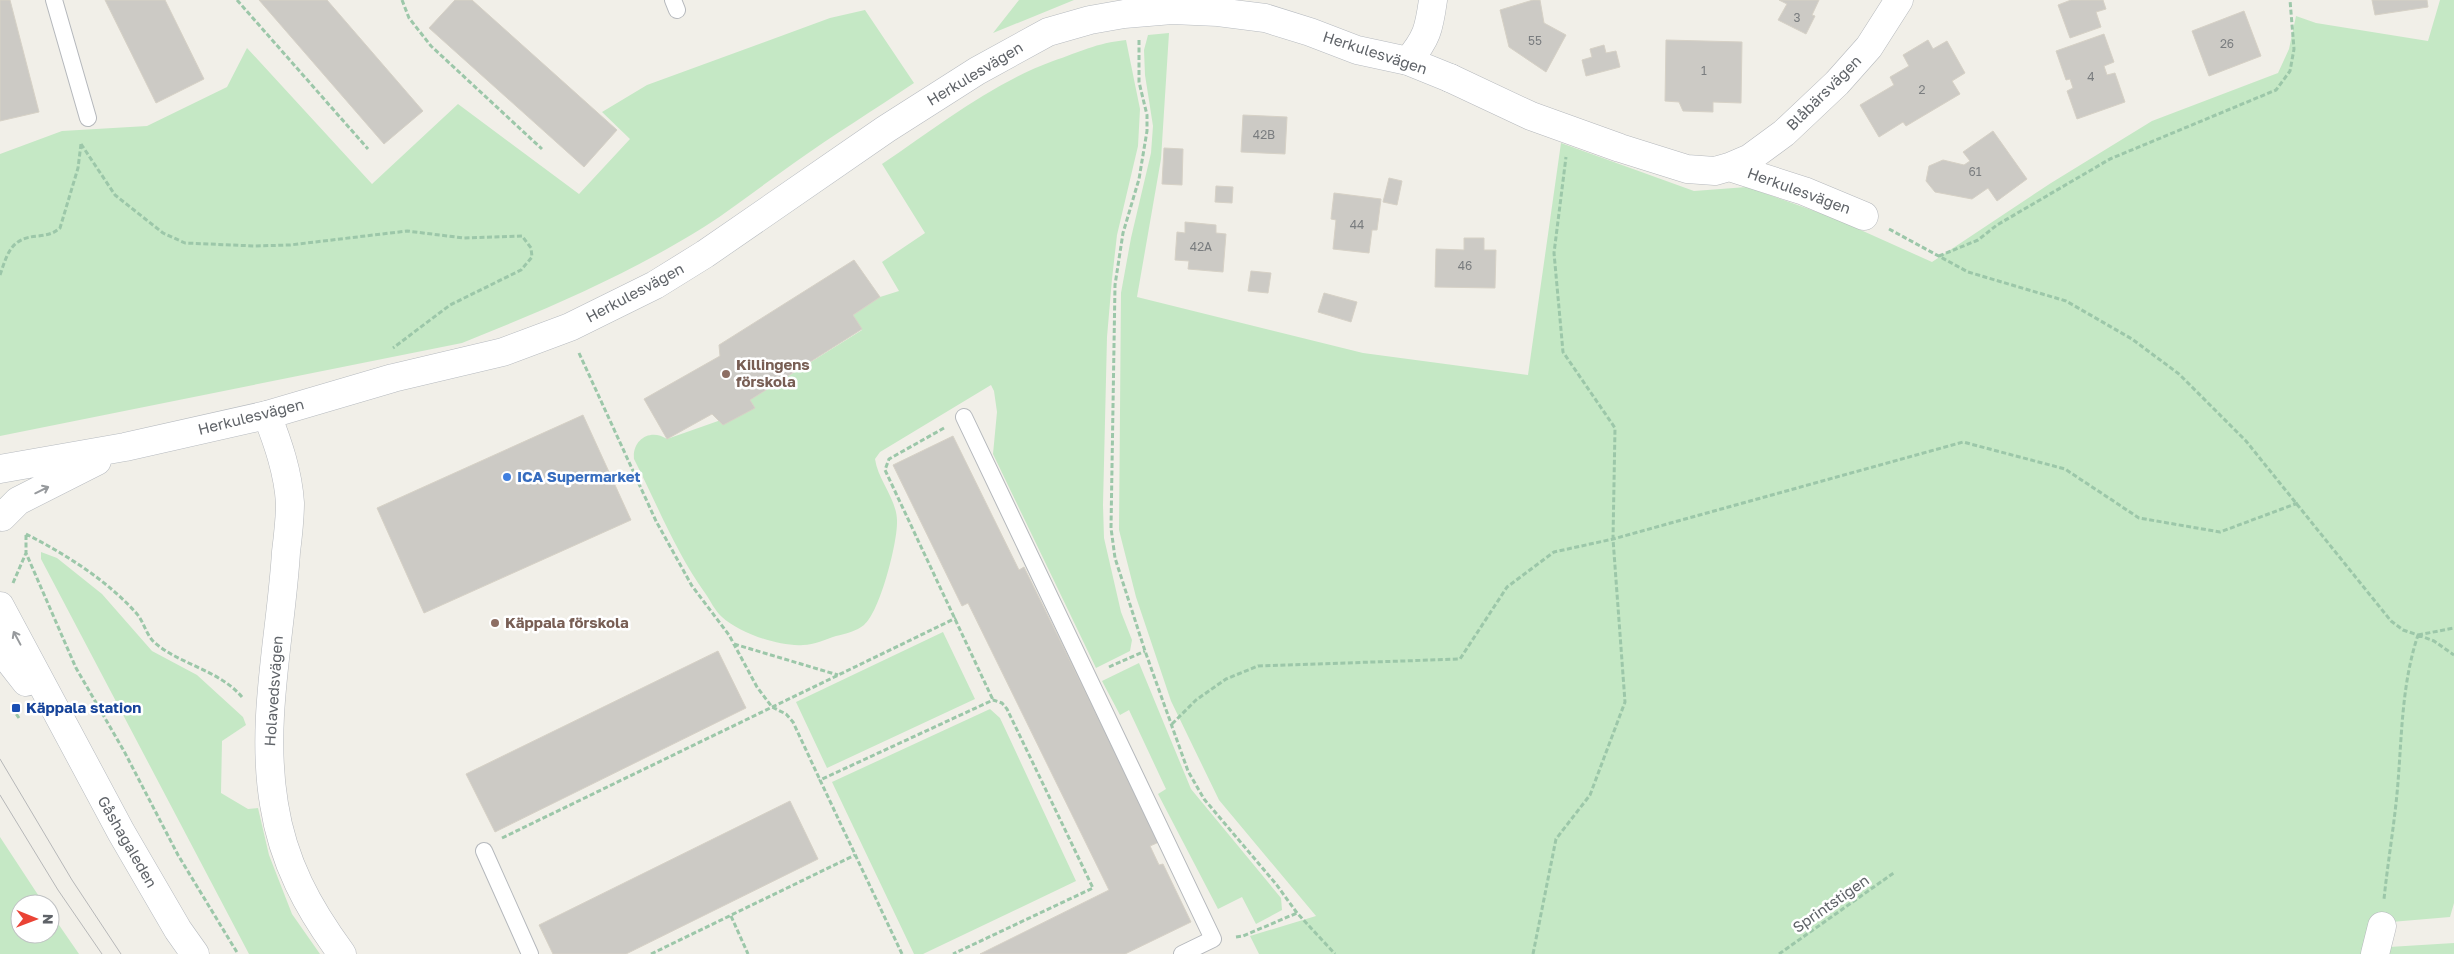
<svg xmlns="http://www.w3.org/2000/svg" width="2454" height="954" font-family="'Golos Text',sans-serif">
	<rect width="100%" height="100%" fill="#f1efe8"/>
	<path fill="#c5e8c5" d="M 1019,0 L 1074,0 L 993,33 Z
		M 2440,0 L 2454,0 L 2454,903 L 2450,917 L 2391,922 L 2389,947 L 2454,943 L 2454,954 L 1259,954 L 1250,936 L 1316,916 L 1219,800 L 1171,701 L 1136,597 L 1119,530 L 1121,293 L 1131,238 L 1151,153 L 1153,126 L 1145,75 L 1144,50 L 1148,35 L 1169,33 L 1161,159 L 1137,297 L 1363,353 L 1528,375 L 1561,143 L 1694,191 L 1747,187 L 1834,218 L 1932,262 L 2051,183 L 2152,121 L 2278,73 L 2289,49 L 2296,16 L 2316,23 L 2428,41 Z
		M 865,10 L 914,83 C 874,110 833,135 794,163 C 764,184 735,207 704,227 C 629,274 545,310 462,343 L 0,436 L 0,154 L 62,131 L 147,126 L 227,87 L 247,48 L 372,184 L 458,104 L 579,194 L 630,139 L 602,112 L 647,85 L 830,18 Z
		M 1126,40 L 1140,109 L 1138,146 L 1117,235 L 1112,279 L 1107,337 L 1103,505 L 1104,538 L 1121,612 L 1132,640 L 1130,651 L 1096,668 L 993,454 L 997,412 L 994,391 L 991,385 L 880,452 L 875,459 C 878,481 898,500 897,523 C 897,544 880,612 864,625 C 857,631 845,634 836,636 C 826,639 814,645 803,645 C 780,647 739,633 722,617 C 715,611 710,600 705,593 C 675,551 657,504 634,459 C 632,439 651,428 667,439 L 755,408 L 750,400 L 862,330 L 853,315 L 880,297 L 899,291 L 882,262 L 925,233 L 882,164 C 937,127 990,84 1053,61 C 1080,52 1096,43 1126,40 Z
		M 41,552 L 57,558 L 102,594 L 152,651 L 197,675 L 243,717 L 246,725 L 222,741 L 221,793 L 248,809 L 258,808 L 269,855 L 292,914 L 320,954 L 249,954 L 41,559 Z
		M 943,632 L 975,699 L 827,768 L 796,702 Z
		M 1139,663 L 1191,789 L 1281,898 L 1282,910 L 1256,924 L 1242,897 L 1218,909 L 1158,794 L 1166,789 L 1129,710 L 1120,715 L 1102,681 Z
		M 990,709 L 1000,718 L 1076,881 L 923,954 L 914,954 L 832,782 Z
		M 0,837 L 44,904 L 20,904 L 20,934 L 50,934 L 50,912 L 79,954 L 0,954 Z"/>
	<path fill="#cccac5" stroke="#d6d1c6" d="M 0,0 L 10,0 L 39,112 L 0,121 Z
		M 105,0 L 165,0 L 204,79 L 156,103 Z
		M 259,0 L 327,0 L 423,111 L 384,144 Z
		M 455,0 L 472,0 L 617,130 L 584,167 L 429,28 Z
		M 1533,0 L 1540,0 L 1544,23 L 1566,35 L 1546,72 L 1509,47 L 1500,10 Z
		M 1779,0 L 1819,0 L 1812,15 L 1815,16 L 1806,34 L 1778,20 L 1787,4 Z
		M 2071,0 L 2103,0 L 2106,9 L 2096,12 L 2101,27 L 2070,38 L 2058,5 Z
		M 2372,0 L 2427,0 L 2428,7 L 2375,15 Z
		M 2244,11 L 2261,56 L 2209,76 L 2192,31 Z
		M 2104,34 L 2114,62 L 2104,66 L 2107,75 L 2115,73 L 2125,102 L 2077,119 L 2067,91 L 2073,88 L 2070,79 L 2066,80 L 2056,51 Z
		M 1666,40 L 1742,42 L 1741,103 L 1713,102 L 1713,112 L 1683,111 L 1679,102 L 1665,101 Z
		M 1928,40 L 1933,49 L 1947,41 L 1965,73 L 1952,81 L 1960,94 L 1906,126 L 1903,122 L 1879,137 L 1860,105 L 1894,85 L 1890,77 L 1909,66 L 1903,55 Z
		M 1604,45 L 1606,53 L 1616,51 L 1620,67 L 1586,76 L 1582,60 L 1592,57 L 1590,49 Z
		M 1243,115 L 1287,117 L 1285,154 L 1241,152 Z
		M 1993,131 L 2027,179 L 1997,201 L 1988,188 L 1972,199 L 1935,192 L 1926,181 L 1929,166 L 1943,160 L 1964,165 L 1970,161 L 1963,152 Z
		M 1164,148 L 1183,149 L 1182,185 L 1162,184 Z
		M 1389,178 L 1402,181 L 1397,205 L 1383,202 Z
		M 1216,186 L 1233,187 L 1232,203 L 1215,202 Z
		M 1334,193 L 1381,199 L 1377,230 L 1372,230 L 1369,253 L 1333,249 L 1336,220 L 1331,219 Z
		M 1185,222 L 1216,225 L 1216,233 L 1226,234 L 1223,272 L 1188,269 L 1189,261 L 1175,260 L 1177,232 L 1185,233 Z
		M 1464,238 L 1484,238 L 1484,250 L 1496,250 L 1495,288 L 1435,287 L 1436,249 L 1464,250 Z
		M 854,260 L 880,297 L 853,315 L 862,329 L 750,400 L 755,408 L 723,425 L 712,414 L 667,439 L 644,399 L 720,356 L 719,345 Z
		M 1251,271 L 1271,273 L 1268,293 L 1248,291 Z
		M 1324,293 L 1357,302 L 1351,322 L 1318,312 Z
		M 583,415 L 631,520 L 424,613 L 377,508 Z
		M 953,436 L 1019,570 L 1024,567 L 1159,842 L 1150,846 L 1159,865 L 1163,864 L 1191,922 L 1125,954 L 980,954 L 1109,890 L 968,603 L 962,606 L 893,465 Z
		M 718,651 L 746,708 L 495,832 L 466,774 Z
		M 790,801 L 818,859 L 626,954 L 553,954 L 539,925 Z"/>
	<g fill="none" stroke-linecap="round" stroke-linejoin="round">
		<defs>
			<path id="lane" d="M 54,0 L 88,118
				M 673,0 L 677,10
				M 964,417 L 1213,939 L 1182,954
				M 484,851 L 530,954"/>
			<path id="street" d="M 1408,61 C 1427,38 1429,29 1433,0
				M 1450,78 L 1531,116 L 1620,148 L 1687,169 L 1715,171 L 1729,167 L 1804,191 L 1864,216
				M 1729,167 L 1750,158 L 1784,133 L 1837,83 L 1869,47 L 1899,0
				M 267,415 C 278,443 288,472 290,503 C 290,519 288,536 286,552 C 281,635 260,721 274,804 C 283,862 308,908 342,954
				M 2375,954 L 2382,926"/>
			<path id="secondary" d="M 0,469 L 125,447 L 267,415 L 393,378 L 503,352 L 570,327 L 655,285 L 705,254 L 886,129 L 977,71 L 1048,32 L 1090,20 L 1124,14 L 1172,10 L 1218,12 L 1265,18 L 1310,32 L 1357,50 L 1408,61 L 1450,78
				M 2,517 L 18,501 L 97,461
				M 0,606 L 121,832 L 178,930 L 195,954
				M 0,649 L 26,682"/>
		</defs>
		<use href="#lane" stroke="#b5b8bc" stroke-width="18"/>
		<use href="#street" stroke="#b5b8bc" stroke-width="29"/>
		<use href="#secondary" stroke="#b6babf" stroke-width="29"/>
		<path stroke="#9cc7a9" stroke-width="3" stroke-dasharray="5 2.5" stroke-linecap="butt" d="M 237,0 L 368,149
			M 402,0 L 409,18 L 431,46 L 542,149
			M 1139,40 L 1139,82 L 1147,115 L 1147,131 L 1139,179 L 1123,233 L 1115,285 L 1111,528 L 1115,558 L 1145,651 L 1188,771 L 1204,799 L 1276,884 L 1297,913 L 1335,954
			M 81,144 L 115,195 L 163,233 L 185,243 L 255,246 L 290,245 L 407,231 L 464,238 L 522,236 L 531,248 L 532,257 L 521,270 L 450,305 L 393,348
			M 1889,229 L 1968,272 L 2066,301 L 2132,339 L 2179,374 L 2246,441 L 2391,621 L 2403,630 L 2418,635 C 2402,683 2402,732 2398,782 C 2395,821 2388,860 2384,899
			M 1939,256 L 1978,240 L 1997,225 L 2110,159 L 2276,90 L 2290,71 L 2294,49 L 2290,0
			M 0,275 C 8,252 11,238 38,236 C 47,235 53,234 60,228 L 78,168 L 81,144
			M 579,353 L 656,521 L 692,586 L 729,635 L 757,687 L 772,707 L 786,714 L 793,722 L 820,780
			M 944,428 L 889,459 L 885,470 L 993,700
			M 26,534 C 65,554 107,580 137,614 C 144,622 146,635 155,643 C 181,665 219,670 242,697
			M 26,535 L 26,553 L 76,668 L 124,751 L 178,855 L 238,954
			M 13,583 L 26,553
			M 2418,635 L 2434,641 L 2454,655
			M 2418,635 L 2454,628
			M 734,644 L 838,675
			M 1109,667 L 1145,651
			M 12,708 L 19,718
			M 1172,724 L 1196,700 L 1226,679 L 1258,666 L 1460,659 L 1507,587 L 1554,552 L 1613,539 L 1963,442 L 2065,469 L 2139,518 L 2220,532 L 2298,503
			M 502,838 L 956,618
			M 731,916 L 748,954
			M 1236,937 L 1243,936 L 1297,913
			M 651,954 L 855,855
			M 902,954 L 820,780 L 993,700 L 1002,703 L 1007,709 L 1093,888 L 953,954
			M 1533,954 L 1556,839 L 1590,795 L 1625,702 L 1613,539 L 1615,428 L 1563,352 L 1554,253 L 1566,157
			M 1779,954 L 1895,872"/>
		<use href="#lane" stroke="#fff" stroke-width="16"/>
		<use href="#street" stroke="#fff" stroke-width="28"/>
		<use href="#secondary" stroke="#fff" stroke-width="28"/>
		<path stroke="#b6b7b8" stroke-width="1" d="M 0,759 L 72,880 L 121,954
			M 0,795 L 58,890 L 102,954"/>
	</g>
	<defs><path id="oneway-shaft" d="M-6 0H5M1.5-3L5.5 0L1.5 3" fill="none" stroke-width="1.6" stroke-linecap="round" stroke-linejoin="round" transform="scale(1.25)"/></defs>
	<g stroke="#979a9d">
		<use href="#oneway-shaft" transform="translate(42 490) rotate(-26)"/>
		<use href="#oneway-shaft" transform="translate(17 638) rotate(-118)"/>
	</g>
	<g fill="#8d6e63" stroke="#fff" stroke-width="2">
		<circle cx="726" cy="374" r="5"/>
		<circle cx="495" cy="623" r="5"/>
	</g>
	<circle fill="#3f7fe0" stroke="#fff" stroke-width="2" cx="507" cy="477" r="5"/>
	<rect fill="#1a4fb4" stroke="#fff" stroke-width="2" x="11" y="703" width="10" height="10" rx="2.5"/>
	<g text-anchor="middle" stroke-width="5" stroke-linejoin="round" paint-order="stroke">
		<g font-size="12" fill="#7a7d7f">
			<text x="1797" y="22">3</text>
			<text x="1535" y="45">55</text>
			<text x="2227" y="48">26</text>
			<text x="1704" y="75">1</text>
			<text x="2091" y="81">4</text>
			<text x="1922" y="94">2</text>
			<text x="1264" y="139">42B</text>
			<text x="1975" y="176">61</text>
			<text x="1357" y="229">44</text>
			<text x="1201" y="251">42A</text>
			<text x="1465" y="270">46</text>
		</g>
		<g font-size="15" fill="#5f6368" stroke="#fff">
			<text transform="translate(1375 53) rotate(18)" y="5">Herkulesvägen</text>
			<text transform="translate(975 74) rotate(-31)" y="5">Herkulesvägen</text>
			<text transform="translate(1824 93) rotate(-45)" y="5">Blåbärsvägen</text>
			<text transform="translate(1799 191) rotate(20)" y="5">Herkulesvägen</text>
			<text transform="translate(635 293) rotate(-28)" y="5">Herkulesvägen</text>
			<text transform="translate(251 417) rotate(-14)" y="5">Herkulesvägen</text>
			<text transform="translate(274 691) rotate(-86)" y="5">Holavedsvägen</text>
			<text transform="translate(127 842) rotate(60)" y="5">Gåshagaleden</text>
			<text transform="translate(1831 904) rotate(-35)" y="5">Sprintstigen</text>
		</g>
		<g font-size="15" font-weight="bold" fill="#785e54" stroke="#fff" text-anchor="start">
			<text x="736" y="370">Killingens<tspan x="736" dy="17">förskola</tspan></text>
			<text x="505" y="628">Käppala förskola</text>
		</g>
		<g font-size="15" font-weight="bold" fill="#366cbe" stroke="#fff" text-anchor="start">
			<text x="517" y="482">ICA Supermarket</text>
		</g>
		<g font-size="15" font-weight="bold" fill="#164399" stroke="#fff" text-anchor="start">
			<text x="26" y="713">Käppala station</text>
		</g>
	</g>
	<g transform="translate(35 919) rotate(91)"><circle r="24" fill="#ffffff" stroke="#bfc1c3"/>
	<path d="M0-4L9 19L0 12L-9 19Z" fill="#ea4335"/>
	<text y="-8" font-size="14" font-weight="bold" text-anchor="middle" fill="#5f6368">N</text>
	</g>
</svg>
